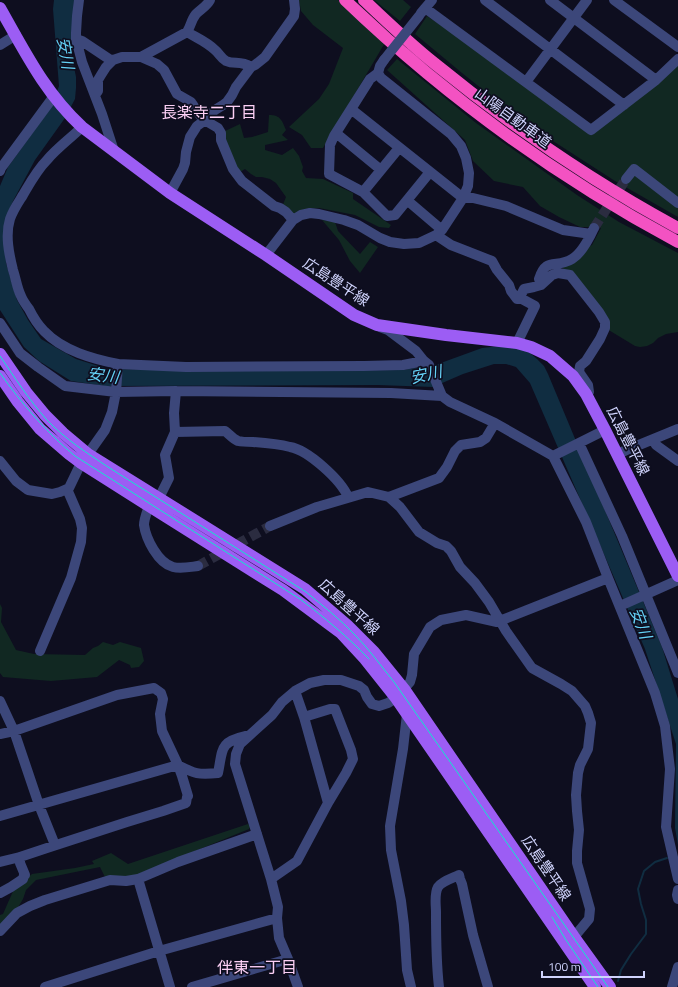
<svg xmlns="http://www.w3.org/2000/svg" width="678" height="987" font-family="'Titillium Web','Noto Sans JP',sans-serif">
	<rect width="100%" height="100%" fill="#0e0e1f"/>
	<path fill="#112822" d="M 299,0 L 338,0 L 386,41 L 323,148 L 311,148 L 302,135 L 289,127 L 319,99 L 329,84 L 343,48 L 313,25 L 301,11 Z
		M 374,0 L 403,0 L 411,7 L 400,21 Z
		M 427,16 L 525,82 L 589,131 L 678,60 L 678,217 L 615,181 L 553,141 L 511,112 L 462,73 L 415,34 Z
		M 397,59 L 476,123 L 577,195 L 619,222 L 678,253 L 678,332 L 666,334 L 658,338 L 653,343 L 647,346 L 640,347 L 635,346 L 607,329 L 571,272 L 562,268 L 584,249 L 592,245 L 601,228 L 593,225 L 589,227 L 580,227 L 559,217 L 540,206 L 523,187 L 494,181 L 473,161 L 465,140 L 387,70 Z
		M 269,115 C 281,115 282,121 286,130 L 282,135 L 288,140 L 265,145 L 265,150 L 282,155 L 293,148 L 299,156 L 303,167 L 302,171 L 306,178 L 323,179 L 353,193 L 353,199 L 391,225 L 389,228 L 379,227 L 355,215 L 319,208 L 305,209 L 292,215 L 282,207 L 286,197 L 276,183 L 270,179 L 262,177 L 256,177 L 251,174 L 245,169 L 240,172 L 236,167 L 223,132 L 240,124 L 244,138 L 252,137 L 268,132 Z
		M 322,220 L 335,222 L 338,231 L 360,254 L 370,242 L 378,247 L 360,273 L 350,261 L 339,240 Z
		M 0,604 L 2,608 L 1,622 L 16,650 L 34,654 L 85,655 L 93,648 L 98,646 L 103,642 L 113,645 L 120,642 L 141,648 L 144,661 L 139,667 L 131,668 L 130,665 L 119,660 L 97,677 L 51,681 L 3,677 L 0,673 Z
		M 248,824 L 250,826 L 249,829 L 129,878 L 105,877 L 100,867 L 36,880 L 26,890 L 23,899 L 17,909 L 0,925 L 0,915 L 3,914 L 14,889 L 32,874 L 75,868 L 94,864 L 92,861 L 111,853 L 128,864 Z"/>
	<path fill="#102d41" d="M 54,0 L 74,0 L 72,57 L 76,77 L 76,88 L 75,99 L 65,118 L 35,160 L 13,201 L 5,221 L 6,263 L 17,300 L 28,320 L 41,339 L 76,359 L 108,369 L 268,371 L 403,370 L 438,364 L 482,348 L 500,346 L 519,347 L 529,352 L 537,359 L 544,366 L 548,374 L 662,647 L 678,699 L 678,845 L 675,828 L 676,744 L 645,649 L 530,383 L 516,367 L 506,364 L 494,364 L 463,374 L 433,387 L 378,385 L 105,386 L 71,381 L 39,361 L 24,347 L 0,310 L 0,186 L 8,167 L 52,106 L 59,86 L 53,9 Z"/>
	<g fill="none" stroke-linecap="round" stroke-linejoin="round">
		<path stroke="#102d41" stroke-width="2" d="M 618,981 L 621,970 L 631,954 L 646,934 L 646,920 L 641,904 L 638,889 L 644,871 L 655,862 L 667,858"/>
		<path stroke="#2b2c40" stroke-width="10" stroke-dasharray="10 5" stroke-linecap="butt" d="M 594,228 L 626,179
			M 198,566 L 270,526"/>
		<path stroke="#3c477a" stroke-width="10" d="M 79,0 L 77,16 L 76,33 L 76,39 L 82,62 L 102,114 L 114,151
			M 485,0 L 624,105
			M 550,0 L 656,80
			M 614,0 L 678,47
			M 425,8 L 591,130 L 656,80 L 678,59
			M 421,13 L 432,0
			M 187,32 C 197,38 207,42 215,50 C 219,53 221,58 226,61 C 235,65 240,60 251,67
			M 76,39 L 82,41 L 109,59 L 113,60
			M 0,45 L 16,35
			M 141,57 L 157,64 L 164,70 L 177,94 L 191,102 L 204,121 L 215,110 L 223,105 L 227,102 L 232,95 L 236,87 L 251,67 L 255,65 L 265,57 L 294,16 L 295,9 L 294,0
			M 378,73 L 370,79 L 334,136 L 330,145 L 329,174 L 363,192 L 387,216 L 395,215 L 430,172
			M 526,82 L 587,0
			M 95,95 L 98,91 L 98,80 L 101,75 L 106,67 L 113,60 L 122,57 L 141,57 L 187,32 C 191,26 191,20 196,14 C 201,9 207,6 210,0
			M 351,109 L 463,198 L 473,198 L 506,206 L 563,230 L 591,234
			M 82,127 C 71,138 57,148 47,160 C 37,170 30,183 23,195 C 18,203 13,210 10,219 C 5,235 9,254 13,270 C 16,279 17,288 21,296 C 23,301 26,305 29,309 C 33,317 38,325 44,331 C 63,351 93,359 118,364 L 116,392 L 112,412 L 105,430 L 88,454
			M 336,133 L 381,170
			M 0,171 L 1,168 L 54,96
			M 626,179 L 634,169 L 678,203
			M 363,192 L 399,148
			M 170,193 L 183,169 L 185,163 L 186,152 L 190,137 L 197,126 L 204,121 L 206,121 L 218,128 L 221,133 L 221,140 L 233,169 L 242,181 L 274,206 L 280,208 L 286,212 L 293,220
			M 408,201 L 442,230
			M 436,235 L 451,245 L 492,261 L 497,270 L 509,285 L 511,291 L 517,299 L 522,299
			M 266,255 L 293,220 L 301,215 L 310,213 L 319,214 L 344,220 L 358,225 L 380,238 L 390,242 L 404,244 L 419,243 L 436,235 L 442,230 L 463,198 L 468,186 L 469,173 L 466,158 L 461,146 L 451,134 L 381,78 L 378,73 L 380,66 L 384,60
			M 541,285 L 539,279 C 546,256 556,269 572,259 C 582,253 589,239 594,228
			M 0,323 L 20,353 L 38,367 L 65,386 L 116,392 L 176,391 L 391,393 L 442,396 L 450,402 L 495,423 L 553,456 L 586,522 L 608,578 L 655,693 L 665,726 L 670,769 L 666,827 L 678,879
			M 380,327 L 388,330 L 416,351 L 424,361 L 429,365 L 442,396
			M 517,343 L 535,306 L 522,299 L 521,295 L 524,289 L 534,287 L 541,285 L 552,275 L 558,273 L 570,275 L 599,312 L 605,322 L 605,328 L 600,339 L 586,361 L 580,366 L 579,372 L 588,385 L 589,392 L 586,394
			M 118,364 L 186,367 L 364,366 L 403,365 L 424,361
			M 175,432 L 225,431 C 229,434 233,439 238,441 C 242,442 248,442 253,442 C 266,443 278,444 290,447 C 308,450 341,480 348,497
			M 653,440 L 656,445 L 678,461
			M 579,443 L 622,536 L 678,673
			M 617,454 L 678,429
			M 553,456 L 605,430
			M 0,461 L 16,481 L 28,490 L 52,494 L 60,492 L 69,488 L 81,463
			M 389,497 L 439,478 L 447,467 L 455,451 L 461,445 L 480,442 L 486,438 L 495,423
			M 159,498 L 169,478 L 165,455 L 175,432 L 174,413 L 176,391
			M 149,506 C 147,512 144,519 144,525 C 146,539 158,563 173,567 C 181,569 190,567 198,566
			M 270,526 L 317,507 L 368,492 L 389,497 L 400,507 L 419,532 L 437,543 L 446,546 L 451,551 L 460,567 L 475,583 L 489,602 L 506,631 L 532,668 L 561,684 L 572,691 L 585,706 L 588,713 L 591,723 L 588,749 L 580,765 L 578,773 L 576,795 L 577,811 L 579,830 L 577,851 L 577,863 L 590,909 L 589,919 L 574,937
			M 620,606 L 678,580
			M 40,651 L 71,578 L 81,542 L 82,528 L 80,519 L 67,489
			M 295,691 L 304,717 L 328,803
			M 0,701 L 14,731 L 39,805 L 55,845
			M 406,709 L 407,714 L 403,749 L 390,826 L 391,850 L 401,901 L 404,925 L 407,970 L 411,987
			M 0,734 L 14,731 L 117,695 L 154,688 L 161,693 L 163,699 L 160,714 L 162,731 L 178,765 L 182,776 L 188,796 L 187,797 L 186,803 L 163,811 L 127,822 L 47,848 L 20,857 L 0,862
			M 0,816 L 178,765 C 194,774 199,775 218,773 C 223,749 219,742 246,736
			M 138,879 L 170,987
			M 271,879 L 297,861 L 328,803 L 346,773 L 353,759 L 351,750 L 335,709 L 330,709 L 304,717
			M 678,890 L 677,895 L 678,899
			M 0,893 L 11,887 L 23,879 L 24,875 L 25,875 L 20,863 L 20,857
			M 0,931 L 17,913 L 30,906 L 45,900 L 110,880 L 126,881 L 138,879 L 178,862 L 257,834
			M 45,987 L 159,951 L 277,918
			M 192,987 L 288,959
			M 298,987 L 288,959 L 279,938 L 277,918 L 278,907 L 271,879 L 235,764 L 236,754 L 240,744 L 272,715 L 282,702 L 295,691 L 310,683 L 324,680 L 341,680 L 359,686 L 364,690 L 367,697 L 372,704 L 379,706 L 388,703 L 396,698 L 410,682 L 412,675 L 414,654 L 430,627 L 441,620 L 466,615 L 497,622 L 608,578
			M 439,987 C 436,962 436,937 436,912 C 436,905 434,894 438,887 C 442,881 453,878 459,875 L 460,879 L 462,884 L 473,935 L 488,987
			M 672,987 L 678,967"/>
		<path stroke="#9c5df4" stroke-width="12" d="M 0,8 C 25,52 45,93 82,127 L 170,193 L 266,255 L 354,315 L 377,325 L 446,335 L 517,343 L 531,347 L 550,356 L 573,376 L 586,394 L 605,430 L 678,576
			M 0,354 L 26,392 L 45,415 L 63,433 L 88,454 L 305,589 L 347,625 L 374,652 L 404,689 L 574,937 L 610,987
			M 0,376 L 18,402 L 40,429 L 69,454 L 81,463 L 149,506 L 283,590 L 341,633 L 365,659 L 396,698 L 595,987"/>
		<path stroke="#f352c2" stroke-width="12" d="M 345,0 C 444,95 557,177 678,242
			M 364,0 C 386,21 409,43 434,63 C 510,125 591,181 678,228"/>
		<path stroke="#10e7ce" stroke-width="1" d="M 0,356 C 15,378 29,400 47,420 C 65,439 87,453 108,467 L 306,592 C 323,606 340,619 355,635 C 369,649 381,666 394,682 L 608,987
			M 0,373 C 22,404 46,432 75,456 L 300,599 C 325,618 348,637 369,659
			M 552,917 L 566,940 L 598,987"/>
		<path stroke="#3c477a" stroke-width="10" d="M 384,60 L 419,16"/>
	</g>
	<g text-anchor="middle" stroke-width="3.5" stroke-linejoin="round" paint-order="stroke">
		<g font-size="15" fill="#cfd3fc" stroke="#0e0e1f">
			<text transform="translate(513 118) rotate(36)" y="5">山陽自動車道</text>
			<text transform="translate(336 282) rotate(33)" y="5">広島豊平線</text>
			<text transform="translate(628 441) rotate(63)" y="5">広島豊平線</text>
			<text transform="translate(349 607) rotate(42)" y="5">広島豊平線</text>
			<text transform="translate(546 868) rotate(56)" y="5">広島豊平線</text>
		</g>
		<g font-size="16" font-style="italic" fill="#64d0f5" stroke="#0e0e1f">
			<text transform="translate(66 53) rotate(80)" y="6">安川</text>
			<text transform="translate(426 374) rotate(-12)" y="6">安川</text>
			<text transform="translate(103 375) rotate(7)" y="6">安川</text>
			<text transform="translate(641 623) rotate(69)" y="6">安川</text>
		</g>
		<g font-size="16" fill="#fcd0f5" stroke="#0e0e1f">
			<text x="209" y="118">長楽寺二丁目</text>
			<text x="257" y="973">伴東一丁目</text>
		</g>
	</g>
	<path d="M542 971v6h102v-6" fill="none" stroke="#cfd3fc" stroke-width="2"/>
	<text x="548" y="971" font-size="12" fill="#cfd3fc" stroke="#0e0e1f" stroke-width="3" paint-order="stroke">100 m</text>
</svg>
